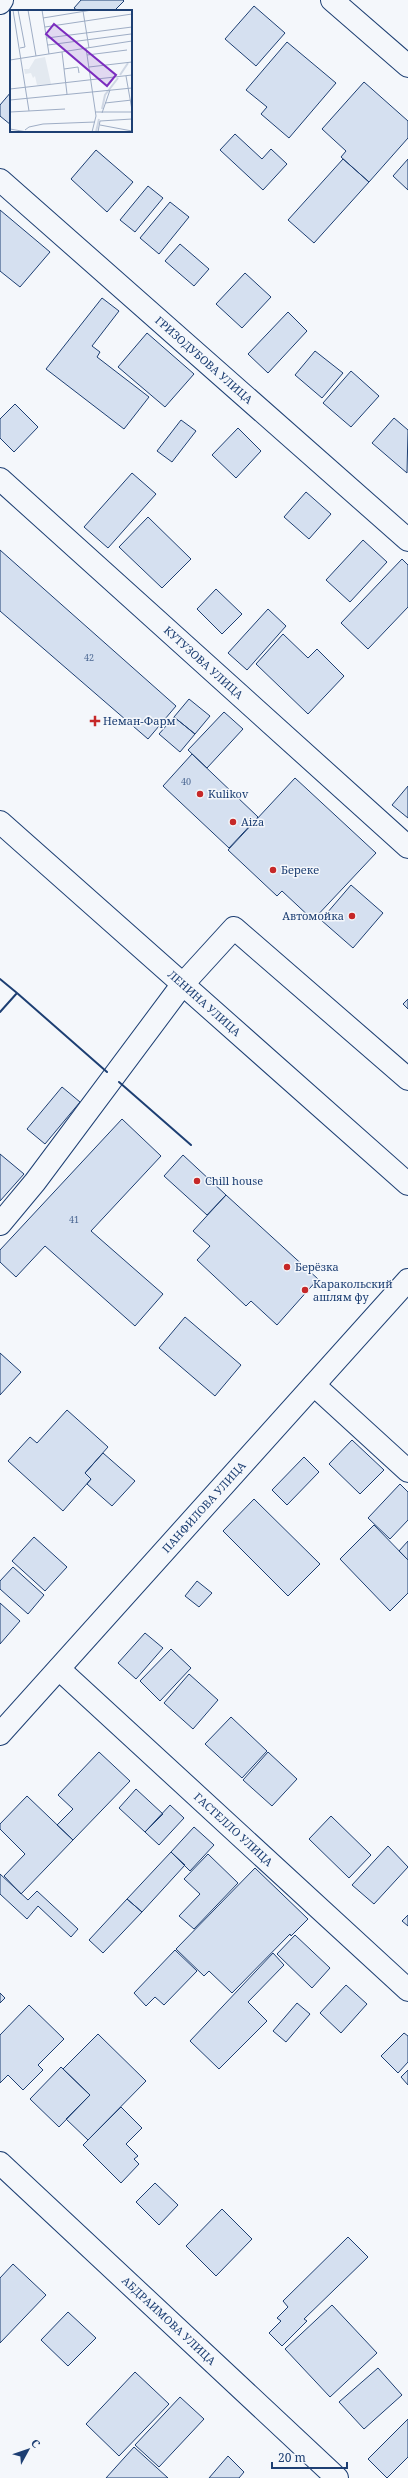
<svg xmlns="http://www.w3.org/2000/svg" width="408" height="2478" font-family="'Noto Serif',serif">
	<rect width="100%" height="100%" fill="#f4f7fb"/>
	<path fill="#d5e0f0" stroke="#1d3f73" d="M 81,0 L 123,0 L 124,1 L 114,11 L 78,11 L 74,8 Z
		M 254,6 L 285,33 L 256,66 L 225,39 Z
		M 287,42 L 336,83 L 289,138 L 261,114 L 267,107 L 246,90 Z
		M 364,82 L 408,121 L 408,138 L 369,182 L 341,157 L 346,151 L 322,129 Z
		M 11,92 L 11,125 L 0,116 L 0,105 Z
		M 235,134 L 262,159 L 271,149 L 287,164 L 263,190 L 220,150 Z
		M 96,150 L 133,182 L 107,212 L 71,179 Z
		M 343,159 L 369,182 L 314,243 L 288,220 Z
		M 408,159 L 408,190 L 393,176 Z
		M 148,186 L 163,198 L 135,232 L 120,220 Z
		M 170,202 L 189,217 L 159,254 L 140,238 Z
		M 0,210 L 50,252 L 20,287 L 0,271 Z
		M 180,244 L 209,269 L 194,286 L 165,261 Z
		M 245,273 L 271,297 L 242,328 L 216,304 Z
		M 102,298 L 119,311 L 92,346 L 100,352 L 97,357 L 149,397 L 124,429 L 46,369 Z
		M 288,312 L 307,331 L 268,373 L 248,354 Z
		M 147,333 L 194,374 L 165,407 L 118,367 Z
		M 315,351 L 343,373 L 322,398 L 295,375 Z
		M 351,371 L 379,396 L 351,427 L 323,403 Z
		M 15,404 L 38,427 L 14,452 L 0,438 L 0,419 Z
		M 394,418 L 408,430 L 407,473 L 372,443 Z
		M 181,420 L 196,431 L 172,462 L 157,451 Z
		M 238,428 L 261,451 L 236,478 L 212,455 Z
		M 132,473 L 156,494 L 108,548 L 84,527 Z
		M 306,492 L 331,514 L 309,539 L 284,517 Z
		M 148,517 L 191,559 L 162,588 L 119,547 Z
		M 363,540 L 387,562 L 350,602 L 326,580 Z
		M 0,550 L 176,706 L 148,739 L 0,611 Z
		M 402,559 L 408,565 L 408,607 L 368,649 L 341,623 Z
		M 216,589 L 242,614 L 222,634 L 197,609 Z
		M 268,609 L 286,626 L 247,670 L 228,653 Z
		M 283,634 L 308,658 L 317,649 L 344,676 L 308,714 L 256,664 Z
		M 189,699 L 210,716 L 195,734 L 174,717 Z
		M 224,712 L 243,729 L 207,768 L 188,750 Z
		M 174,717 L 195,734 L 180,752 L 159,734 Z
		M 192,754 L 258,817 L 229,848 L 163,786 Z
		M 295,778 L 376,853 L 313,920 L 282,891 L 277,896 L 228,850 Z
		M 408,786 L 408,818 L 392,805 Z
		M 351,885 L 383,913 L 353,948 L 321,920 Z
		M 408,999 L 408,1009 L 403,1004 Z
		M 62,1087 L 80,1102 L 45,1144 L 27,1129 Z
		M 122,1119 L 161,1156 L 91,1231 L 163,1294 L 135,1326 L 45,1246 L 16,1277 L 0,1262 L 0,1250 Z
		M 0,1154 L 24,1174 L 0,1201 Z
		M 183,1155 L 226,1195 L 207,1215 L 164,1176 Z
		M 226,1195 L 318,1279 L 277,1325 L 251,1301 L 246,1306 L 197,1260 L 210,1246 L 193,1231 Z
		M 185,1317 L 241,1365 L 215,1396 L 159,1348 Z
		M 0,1353 L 21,1372 L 0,1395 Z
		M 67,1410 L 108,1447 L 85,1473 L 91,1479 L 63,1511 L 8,1461 L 30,1437 L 37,1443 Z
		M 352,1440 L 384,1470 L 360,1494 L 329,1464 Z
		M 103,1453 L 135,1481 L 112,1506 L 87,1484 L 91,1479 L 85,1473 Z
		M 304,1457 L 319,1472 L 287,1505 L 272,1490 Z
		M 400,1484 L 408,1492 L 408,1520 L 390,1539 L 368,1518 Z
		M 254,1499 L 320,1564 L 288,1596 L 223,1531 Z
		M 374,1525 L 408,1560 L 408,1593 L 390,1611 L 340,1559 Z
		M 34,1537 L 67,1567 L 45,1591 L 12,1561 Z
		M 408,1541 L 408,1560 L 399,1551 Z
		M 13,1567 L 44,1595 L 28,1614 L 0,1589 L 0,1581 Z
		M 197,1581 L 212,1593 L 199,1607 L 185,1596 Z
		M 0,1603 L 20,1621 L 0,1644 Z
		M 145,1633 L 163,1648 L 136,1679 L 118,1663 Z
		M 171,1649 L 191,1668 L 160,1701 L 140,1681 Z
		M 189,1674 L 218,1700 L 193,1729 L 164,1703 Z
		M 231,1717 L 267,1751 L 242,1778 L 205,1744 Z
		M 99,1752 L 130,1781 L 73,1840 L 57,1825 L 73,1809 L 58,1795 Z
		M 268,1752 L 297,1779 L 272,1806 L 243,1780 Z
		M 136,1789 L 163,1814 L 145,1832 L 119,1808 Z
		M 27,1796 L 73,1840 L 21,1894 L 4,1876 L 25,1854 L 0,1829 L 0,1824 Z
		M 170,1805 L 184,1818 L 159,1845 L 145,1832 Z
		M 331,1816 L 371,1855 L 349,1878 L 309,1839 Z
		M 194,1827 L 214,1845 L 190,1871 L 171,1852 Z
		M 388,1846 L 408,1867 L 374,1904 L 352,1885 Z
		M 171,1852 L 185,1865 L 142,1912 L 127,1899 Z
		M 208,1854 L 238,1883 L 194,1929 L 179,1916 L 200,1894 L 184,1879 Z
		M 255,1868 L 308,1919 L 291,1936 L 290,1934 L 232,1993 L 209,1971 L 204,1976 L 176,1949 Z
		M 0,1874 L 28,1900 L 37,1891 L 78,1929 L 71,1937 L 38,1906 L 27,1919 L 0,1894 Z
		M 127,1899 L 142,1912 L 103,1953 L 89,1940 Z
		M 408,1915 L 408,1926 L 402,1921 Z
		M 295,1935 L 330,1968 L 312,1988 L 277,1954 Z
		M 175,1950 L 197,1971 L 164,2005 L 155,1997 L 146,2006 L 134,1993 Z
		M 273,1953 L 284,1965 L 248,2002 L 267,2021 L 219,2069 L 190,2041 Z
		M 346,1985 L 367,2004 L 341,2033 L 320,2013 Z
		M 0,1993 L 5,1998 L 0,2003 Z
		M 297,2003 L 310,2014 L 286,2042 L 273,2031 Z
		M 29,2005 L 64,2039 L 38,2065 L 43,2070 L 23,2090 L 8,2075 L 0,2083 L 0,2035 Z
		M 404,2033 L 408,2036 L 408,2062 L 398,2073 L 381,2056 Z
		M 98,2034 L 146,2081 L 88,2140 L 66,2119 L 90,2095 L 63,2069 Z
		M 61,2067 L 90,2095 L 59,2127 L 30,2099 Z
		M 408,2070 L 408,2085 L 401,2077 Z
		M 121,2107 L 142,2128 L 126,2144 L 138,2156 L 134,2159 L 139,2164 L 121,2183 L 83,2145 Z
		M 155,2183 L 178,2205 L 159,2225 L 136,2202 Z
		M 222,2209 L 252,2239 L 216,2276 L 186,2246 Z
		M 348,2237 L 368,2257 L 304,2319 L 307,2321 L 282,2346 L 269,2333 L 281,2321 L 277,2318 L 288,2307 L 283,2301 Z
		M 13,2264 L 46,2295 L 0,2343 L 0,2278 Z
		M 332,2305 L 377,2353 L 330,2397 L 285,2349 Z
		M 68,2312 L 96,2338 L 68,2366 L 41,2340 Z
		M 378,2368 L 402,2395 L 364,2429 L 339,2402 Z
		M 135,2372 L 169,2404 L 119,2456 L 86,2424 Z
		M 180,2397 L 204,2419 L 159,2467 L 135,2445 Z
		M 408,2419 L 408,2457 L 387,2478 L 368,2459 Z
		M 134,2447 L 168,2478 L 106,2478 Z
		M 228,2456 L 244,2472 L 239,2478 L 209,2478 Z"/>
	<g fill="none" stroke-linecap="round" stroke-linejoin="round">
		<defs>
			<g id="minor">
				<path d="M 332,0 L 408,66"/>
				<path d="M 0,3 L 2,0"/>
				<path id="s1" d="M 0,180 L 408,540"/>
				<path id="s2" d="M 0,479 L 408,847"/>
				<path d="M 0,1224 L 35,1182 L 182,985 L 234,928 L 408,1079"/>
				<path d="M 314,1385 L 408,1471"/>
				<path id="s3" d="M 59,1669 L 408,1990"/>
				<path id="s4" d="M 0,1734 L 408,1280"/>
				<path id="s5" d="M 0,2163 L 337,2478"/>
			</g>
			<g id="major">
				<path id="s6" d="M 0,822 L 408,1184"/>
			</g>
		</defs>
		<use href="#minor" stroke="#1d3f73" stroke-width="24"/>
		<use href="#major" stroke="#1d3f73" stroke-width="24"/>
		<use href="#minor" stroke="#f4f7fb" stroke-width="22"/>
		<use href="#major" stroke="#f4f7fb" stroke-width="22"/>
		<path stroke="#1d3f73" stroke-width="2" d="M 0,979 L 17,993 L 0,1012
			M 17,993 L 107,1072
			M 119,1082 L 191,1145"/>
	</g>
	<g fill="#c62828" stroke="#f4f7fb" stroke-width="1.5">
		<path d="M93 715h4v4h4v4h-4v4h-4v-4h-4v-4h4z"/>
		<circle cx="200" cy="794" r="4"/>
		<circle cx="233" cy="822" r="4"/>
		<circle cx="273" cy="870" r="4"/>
		<circle cx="352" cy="916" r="4"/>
		<circle cx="197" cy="1181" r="4"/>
		<circle cx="287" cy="1267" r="4"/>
		<circle cx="305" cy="1290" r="4"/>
	</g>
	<g text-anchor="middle" stroke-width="3" stroke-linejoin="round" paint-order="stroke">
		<g font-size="9" fill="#4b6792">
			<text x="89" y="661">42</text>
			<text x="186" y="785">40</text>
			<text x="74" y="1223">41</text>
		</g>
		<g font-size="11" fill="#1d3f73" stroke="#f4f7fb">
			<text dy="4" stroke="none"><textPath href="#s1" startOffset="272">ГРИЗОДУБОВА УЛИЦА</textPath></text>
			<text dy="4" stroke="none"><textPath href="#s2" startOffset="274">КУТУЗОВА УЛИЦА</textPath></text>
			<text dy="4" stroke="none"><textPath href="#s6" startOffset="273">ЛЕНИНА УЛИЦА</textPath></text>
			<text dy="4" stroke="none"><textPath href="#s4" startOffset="305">ПАНФИЛОВА УЛИЦА</textPath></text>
			<text dy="4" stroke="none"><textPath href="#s3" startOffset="237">ГАСТЕЛЛО УЛИЦА</textPath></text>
			<text dy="4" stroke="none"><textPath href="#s5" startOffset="231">АБДРАИМОВА УЛИЦА</textPath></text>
		</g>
		<g font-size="11" fill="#1d3f73" stroke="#f4f7fb" text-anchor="start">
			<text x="103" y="725">Неман-Фарм</text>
			<text x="208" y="798">Kulikov</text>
			<text x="241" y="826">Aiza</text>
			<text x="281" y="874">Береке</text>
			<text x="344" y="920" text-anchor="end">Автомойка</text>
			<text x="205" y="1185">Chill house</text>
			<text x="295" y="1271">Берёзка</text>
			<text x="313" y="1288">Каракольский<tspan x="313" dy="13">ашлям фу</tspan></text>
		</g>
	</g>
	<g transform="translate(10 10)">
		<rect width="122" height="122" fill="#f4f7fb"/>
		<path d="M 35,47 L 41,74 L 27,75 L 25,66 L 23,68 L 21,63 L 15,64 L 14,59 L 19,59 L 25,49 Z" fill="#e3e9f0"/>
		<path fill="none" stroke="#cfd7e4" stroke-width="2" d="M 110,65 L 118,53M 92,99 L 95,85 L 108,68M 86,122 L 89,109"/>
		<path fill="none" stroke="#9eadc5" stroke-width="1" d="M 3,0 L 19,101M 8,0 L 15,37 L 10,38M 18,0 L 26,46M 32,0 L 39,44M 73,1 L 79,38M 33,8 L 82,0M 35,17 L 122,4M 37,28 L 122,17M 38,35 L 121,24M 76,38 L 86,106 L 82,122M 52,42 L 57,84M 77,45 L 117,40M 0,50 L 122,31M 79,57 L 122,52M 54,59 L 68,57 L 69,63M 116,66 L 122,100M 0,79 L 122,65M 82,82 L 122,78M 0,90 L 82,82M 95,93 L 122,90M 0,102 L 55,99M 85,102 L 122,102M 92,103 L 100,80M 90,115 L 122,121M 0,119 L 17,122M 15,120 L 19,117 L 33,114 L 85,112M 88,122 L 90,111 L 122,109"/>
		<path fill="#7b2cbf" fill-opacity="0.15" stroke="#7b2cbf" stroke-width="2" d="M 44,14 L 106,65 L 97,76 L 36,24 Z"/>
		<rect width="122" height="122" fill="none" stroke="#1d3f73" stroke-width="2"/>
	</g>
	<g transform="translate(28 2450) rotate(50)" stroke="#f4f7fb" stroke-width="3" paint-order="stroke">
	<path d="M0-3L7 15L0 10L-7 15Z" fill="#1d3f73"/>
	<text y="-6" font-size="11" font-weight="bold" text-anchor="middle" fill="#1d3f73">С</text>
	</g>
	<path d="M272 2462v6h75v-6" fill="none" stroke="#1d3f73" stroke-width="2"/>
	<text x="278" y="2462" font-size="12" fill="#1d3f73" stroke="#f4f7fb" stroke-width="3" paint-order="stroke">20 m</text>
</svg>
